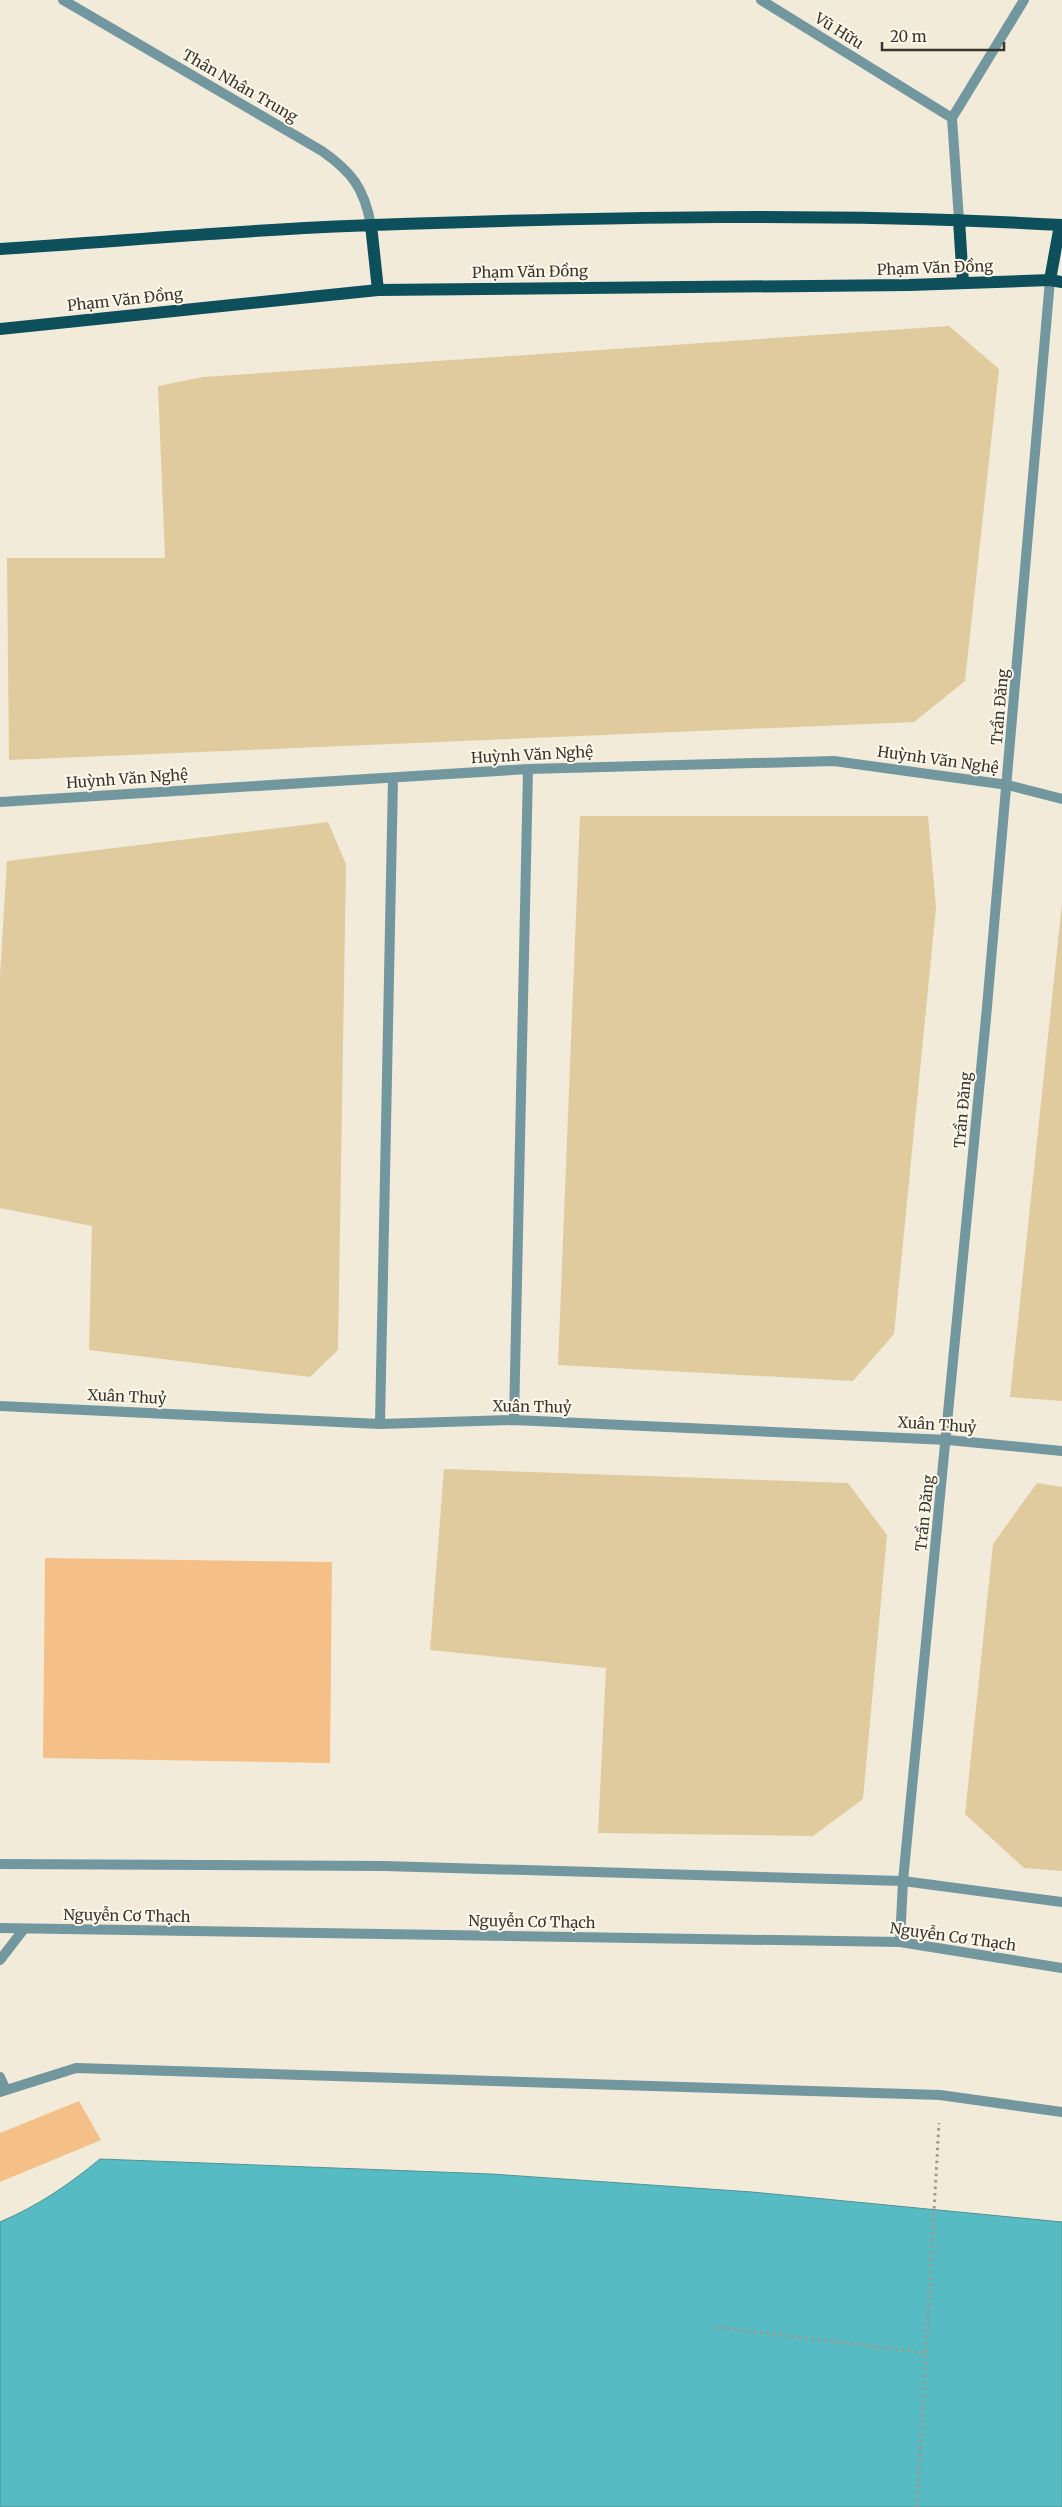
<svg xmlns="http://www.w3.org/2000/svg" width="1062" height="2507" font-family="Merriweather,serif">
	<rect width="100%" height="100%" fill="#f2ebda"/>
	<path fill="#dfcb9d" d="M 949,326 L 999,369 L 965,681 L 914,722 L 9,760 L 7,558 L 165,558 L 158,386 L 203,377 Z
		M 580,816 L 928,816 L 936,908 L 894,1334 L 853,1381 L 558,1365 Z
		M 328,822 L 346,864 L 338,1350 L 310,1377 L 89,1350 L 92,1226 L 0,1208 L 0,976 L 7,861 Z
		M 1062,903 L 1062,1401 L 1010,1397 Z
		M 444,1469 L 848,1483 L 887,1535 L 863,1799 L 813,1836 L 598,1833 L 606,1668 L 430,1650 Z
		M 1037,1483 L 1062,1487 L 1062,1871 L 1024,1868 L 965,1814 L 993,1544 Z"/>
	<path fill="#56bbc2" stroke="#4d9396" d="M 100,2159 L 491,2174 L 752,2192 L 1062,2222 L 1062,2507 L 0,2507 L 0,2222 C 39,2205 67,2186 100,2159 Z"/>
	<path fill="#f4c087" d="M 45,1558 L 332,1562 L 330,1763 L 43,1758 Z
		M 79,2101 L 101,2140 L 0,2182 L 0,2133 Z"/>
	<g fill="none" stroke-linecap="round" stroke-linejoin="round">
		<path stroke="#9f9a8e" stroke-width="3" stroke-dasharray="2.5 4" stroke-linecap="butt" d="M 715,2327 L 926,2353
			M 917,2507 L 939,2123"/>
		<path stroke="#72979f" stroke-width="10" d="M 0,1960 L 24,1929
			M 0,2077 L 6,2090
			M 0,2092 L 76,2068 L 940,2095 L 1062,2112"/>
		<path stroke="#72979f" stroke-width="10" d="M 63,0 L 322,151 C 352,172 364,188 371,225
			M 761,0 L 952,118
			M 959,220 L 952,118 L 1024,0
			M 0,802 L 528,769 L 834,761 L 1008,785 L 1062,799
			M 0,1406 L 380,1424 L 514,1420 L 948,1440 L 1062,1451
			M 514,1420 L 528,769
			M 380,1424 L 393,778
			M 900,1942 L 903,1881 C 957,1348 1006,814 1050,280"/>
		<path stroke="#72979f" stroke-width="10" d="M 0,1864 L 384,1866 L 903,1881 L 1062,1902
			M 0,1928 L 900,1942 L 1062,1968"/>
		<path stroke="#0d4f5a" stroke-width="12" d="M 959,220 L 963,283
			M 371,225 L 378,290
			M 0,249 C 124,241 249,229 373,225 C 602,217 833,212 1062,225
			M 1050,280 L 1060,225
			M 0,329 L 378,290 L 909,285 L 1050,280 L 1062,282"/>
	</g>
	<g text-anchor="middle" stroke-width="4" stroke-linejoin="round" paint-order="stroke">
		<g font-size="15" fill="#38352f" stroke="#fef8eb">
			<text transform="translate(839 31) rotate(32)" y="5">Vũ Hữu</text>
			<text transform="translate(240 86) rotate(30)" y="5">Thân Nhân Trung</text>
			<text transform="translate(935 268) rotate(-2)" y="5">Phạm Văn Đồng</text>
			<text transform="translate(530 272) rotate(-1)" y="5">Phạm Văn Đồng</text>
			<text transform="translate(125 300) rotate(-6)" y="5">Phạm Văn Đồng</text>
			<text transform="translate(1000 707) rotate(-85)" y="5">Trần Đăng</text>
			<text transform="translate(532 755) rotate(-3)" y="5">Huỳnh Văn Nghệ</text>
			<text transform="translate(938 760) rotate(8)" y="5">Huỳnh Văn Nghệ</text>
			<text transform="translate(127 779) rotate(-4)" y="5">Huỳnh Văn Nghệ</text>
			<text transform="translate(963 1110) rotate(-85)" y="5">Trần Đăng</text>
			<text transform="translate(127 1397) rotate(3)" y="5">Xuân Thuỷ</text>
			<text transform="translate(532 1407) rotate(1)" y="5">Xuân Thuỷ</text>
			<text transform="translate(937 1425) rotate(4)" y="5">Xuân Thuỷ</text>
			<text transform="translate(925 1513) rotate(-84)" y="5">Trần Đăng</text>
			<text transform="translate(127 1916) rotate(1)" y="5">Nguyễn Cơ Thạch</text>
			<text transform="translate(532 1922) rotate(1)" y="5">Nguyễn Cơ Thạch</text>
			<text transform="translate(953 1937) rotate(8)" y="5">Nguyễn Cơ Thạch</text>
		</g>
	</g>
	<path d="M882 42v8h122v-8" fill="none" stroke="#38352f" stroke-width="2.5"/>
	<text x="890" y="42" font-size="15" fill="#38352f" stroke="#fef8eb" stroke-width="4" paint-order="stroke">20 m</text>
</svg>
